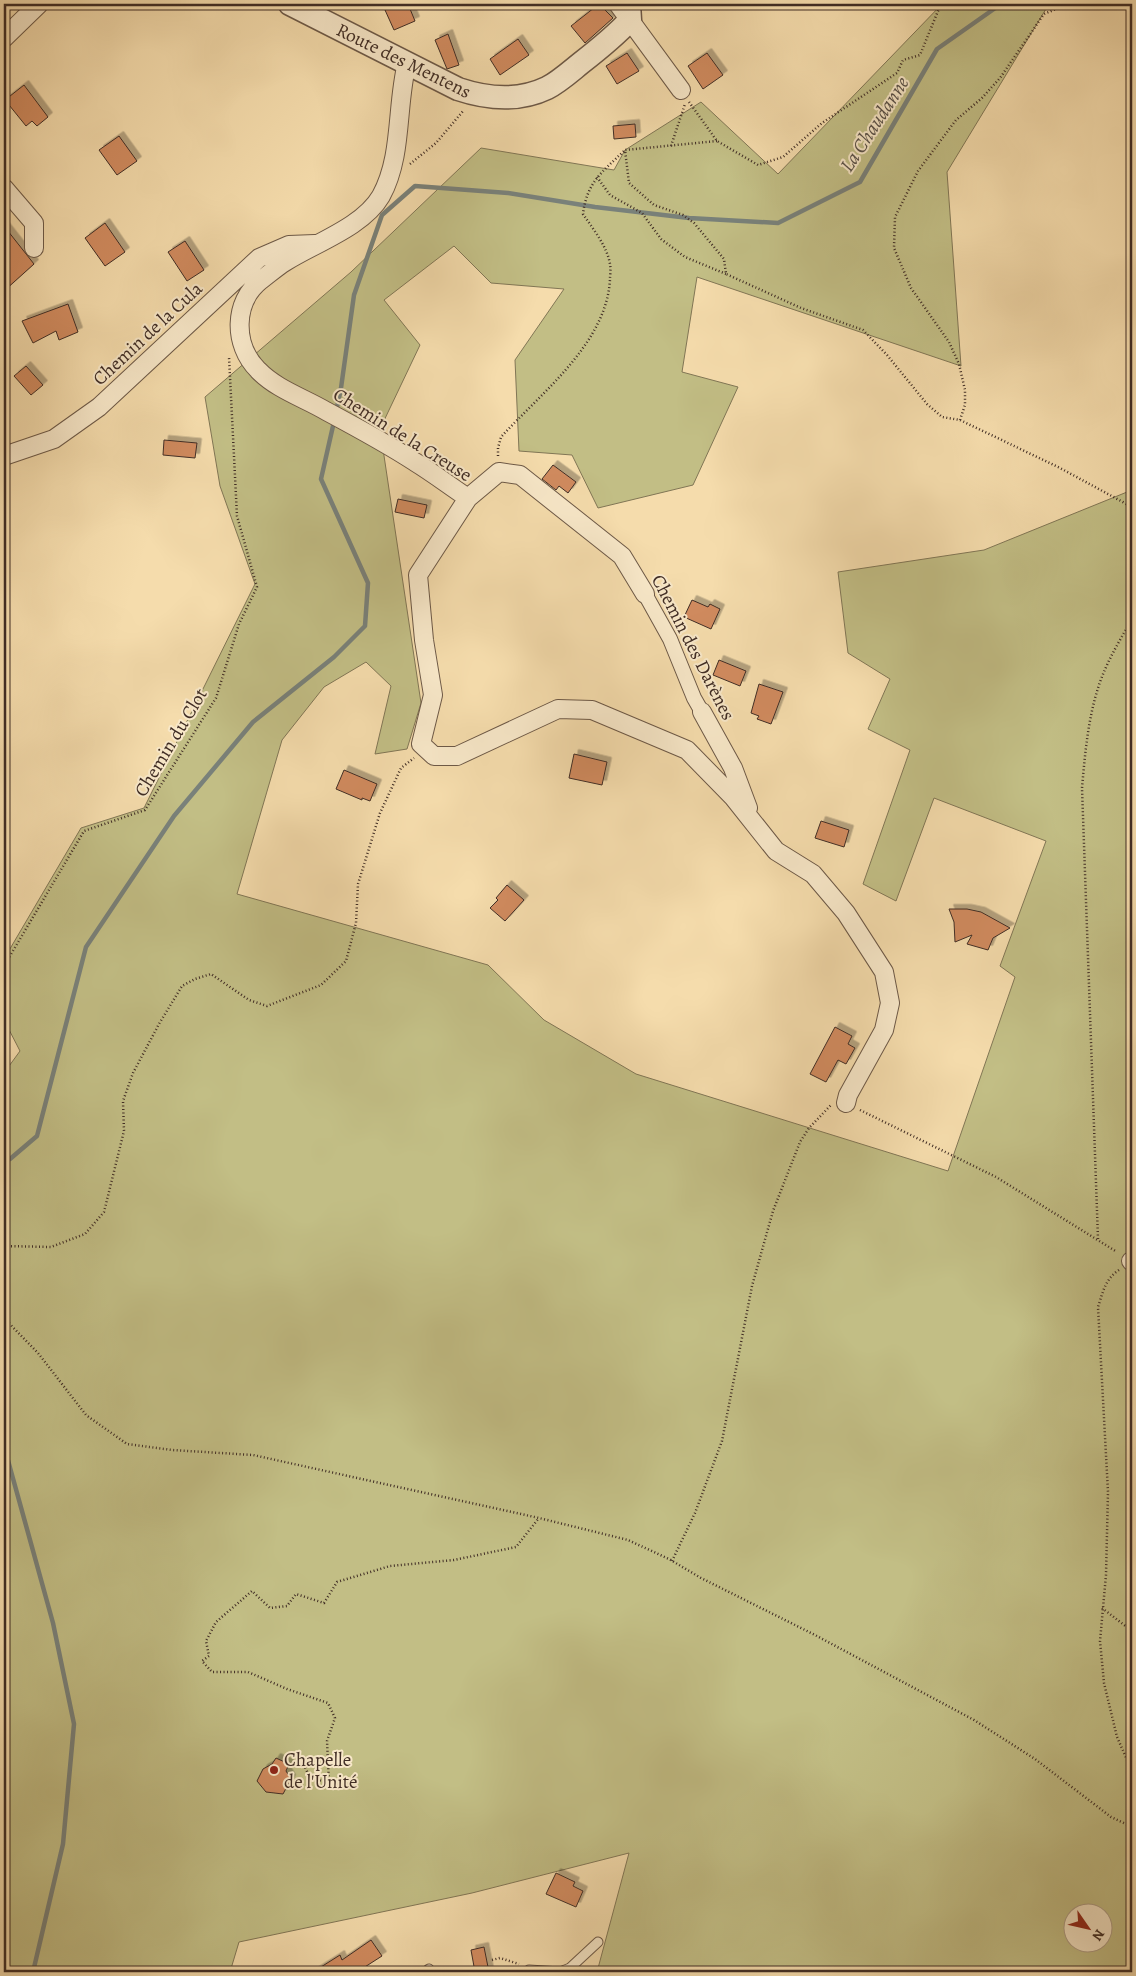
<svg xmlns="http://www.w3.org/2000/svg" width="1136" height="1976" font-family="Alegreya,serif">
	<defs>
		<filter id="shadow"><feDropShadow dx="4.5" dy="-4.5" stdDeviation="0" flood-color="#0004"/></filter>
	</defs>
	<rect width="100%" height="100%" fill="#f5dcac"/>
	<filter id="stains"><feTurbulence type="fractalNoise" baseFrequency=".004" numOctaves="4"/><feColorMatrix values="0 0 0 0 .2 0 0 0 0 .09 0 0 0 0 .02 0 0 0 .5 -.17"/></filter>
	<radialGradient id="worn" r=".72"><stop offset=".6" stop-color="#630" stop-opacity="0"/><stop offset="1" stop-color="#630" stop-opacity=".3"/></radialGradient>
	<path fill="#c2be85" stroke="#817655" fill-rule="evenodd" d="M 942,4 L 1049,4 L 947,172 L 961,366 L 697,277 L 682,372 L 738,387 L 693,485 L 598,508 L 572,455 L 519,451 L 515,360 L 564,289 L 491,283 L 454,246 L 384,300 L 420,345 L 380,429 L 421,703 L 407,749 L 375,754 L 391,686 L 366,662 L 324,687 L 282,740 L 237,894 L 488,965 L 544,1020 L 636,1074 L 948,1171 L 1015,977 L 1000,966 L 1046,841 L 934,798 L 896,901 L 863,884 L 910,750 L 868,729 L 890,679 L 848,653 L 838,572 L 984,550 L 1132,490 L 1132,1972 L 597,1972 L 629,1853 L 472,1893 L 239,1942 L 230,1972 L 4,1972 L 4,1073 L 20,1051 L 4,1020 L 4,959 L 81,828 L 144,808 L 255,584 L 220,486 L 205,397 L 351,272 L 481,148 L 614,170 L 625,150 L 701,102 L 778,174 ZM 1074,1914 L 1104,1914 L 1104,1944 L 1074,1944 Z"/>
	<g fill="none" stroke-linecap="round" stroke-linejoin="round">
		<path stroke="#79817a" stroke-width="4.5" d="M 337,407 L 341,388 L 354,295 L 382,215 L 415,186 L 508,193 L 595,207 L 689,218 L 778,223 L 860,182 L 937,49 L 1001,4
			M 4,1159 L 10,1159 L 37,1136 L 86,947 L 174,816 L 253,722 L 334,657 L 365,626 L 368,583 L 321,479 L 333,426
			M 4,1446 L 53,1623 L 74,1724 L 63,1844 L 33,1972"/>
	</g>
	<path fill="#d18b5e" stroke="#402d25" filter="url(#shadow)" d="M 397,4 L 408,4 L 415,21 L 394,30 L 385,10 Z
		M 599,4 L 613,18 L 585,43 L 571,26 Z
		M 448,34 L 459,65 L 447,69 L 435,40 Z
		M 518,39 L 529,55 L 500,75 L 490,59 Z
		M 627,53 L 639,71 L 617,84 L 606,66 Z
		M 707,53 L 723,75 L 703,89 L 688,66 Z
		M 24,85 L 48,117 L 37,126 L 32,121 L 26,126 L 5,100 Z
		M 635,124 L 636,137 L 614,139 L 613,126 Z
		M 119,136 L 137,161 L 117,175 L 99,150 Z
		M 105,223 L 125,252 L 105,266 L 85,238 Z
		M 4,226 L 34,264 L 4,291 Z
		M 185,241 L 204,270 L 187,281 L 168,252 Z
		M 68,304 L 78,332 L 59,340 L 56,331 L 33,343 L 22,321 Z
		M 26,366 L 43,385 L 31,395 L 14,376 Z
		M 164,440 L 197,443 L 195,458 L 163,455 Z
		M 553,465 L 576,482 L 568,493 L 559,486 L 556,490 L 542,479 Z
		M 398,499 L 427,505 L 424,518 L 395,512 Z
		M 692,600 L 708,607 L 710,604 L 720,609 L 711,629 L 684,617 Z
		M 719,660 L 746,671 L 740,686 L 713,675 Z
		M 759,684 L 783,692 L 771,724 L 757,719 L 759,716 L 751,713 Z
		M 574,754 L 607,762 L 602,785 L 569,778 Z
		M 344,770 L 377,784 L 370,801 L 362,798 L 362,800 L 336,789 Z
		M 821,821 L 849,830 L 844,847 L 815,838 Z
		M 507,885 L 524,900 L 505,921 L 490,908 L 498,900 L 496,898 Z
		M 949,909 L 967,909 L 981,912 L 1010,928 L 993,938 L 988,950 L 967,944 L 972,935 L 955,942 L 954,922 Z
		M 835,1027 L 852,1036 L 848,1044 L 855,1048 L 846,1064 L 838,1060 L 826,1082 L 810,1074 Z
		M 276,1758 L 289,1764 L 286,1771 L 291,1779 L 283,1794 L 266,1792 L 257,1781 L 263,1769 L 272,1764 Z
		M 556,1873 L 575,1882 L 573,1886 L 583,1891 L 576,1907 L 546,1894 Z
		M 371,1940 L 382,1956 L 357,1972 L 313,1972 L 340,1955 L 342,1960 Z
		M 484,1947 L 489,1972 L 475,1972 L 471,1950 Z"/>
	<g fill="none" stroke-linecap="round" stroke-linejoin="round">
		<defs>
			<path id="service" d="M 529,1970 L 560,1972 L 570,1968 L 598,1942
				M 425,1972 L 429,1969"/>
			<path id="pedestrian" d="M 645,594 L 670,639 L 694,698 L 702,712"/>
			<path id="minor" d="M 618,4 L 681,90
				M 4,38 L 39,4
				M 407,63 C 396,106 403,156 381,196 C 363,227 315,243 285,262 C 277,267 269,274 261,280 C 233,302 233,345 258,370 C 276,389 304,398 326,411 C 356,427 386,443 415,462 C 433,473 450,486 468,498 L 418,575 L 424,640 L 433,695 L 421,744 L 434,756 L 457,756 L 558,709 L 592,710 L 687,750 L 733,797 L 776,851 L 813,874 L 846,913 L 884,972 L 890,1003 L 884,1030 L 848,1095 L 846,1103
				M 4,188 L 34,223 L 34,248
				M 4,456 L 54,439 L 99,407 L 259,258 L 289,245 L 315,244
				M 468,498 L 499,472 L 520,475 L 622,556 L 645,594
				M 702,712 L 733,768 L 748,808
				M 1131,1261 L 1132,1262"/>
			<path id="tertiary" d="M 290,4 L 458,89 C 488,99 518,102 547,88 C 559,82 571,71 581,63 C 599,49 615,36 630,20 L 629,4"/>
		</defs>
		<use href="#service" stroke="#6d5947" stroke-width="11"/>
		<use href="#pedestrian" stroke="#6d5947" stroke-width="16"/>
		<use href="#minor" stroke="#6d5947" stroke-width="20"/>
		<use href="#tertiary" stroke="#6d5947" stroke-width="25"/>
		<path stroke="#402d25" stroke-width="2.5" stroke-dasharray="1 2.5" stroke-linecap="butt" d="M 689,102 L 717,141 L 758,165 L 783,157 L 822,123 L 897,73 L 903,60 L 920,55 L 938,11 L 945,4
			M 717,141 L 625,150 L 629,183 L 654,205 L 683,215 L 694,223 L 724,259 L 726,274 L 801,308 L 863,330 L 887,355 L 927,404 L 942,417 L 960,420 L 1060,468 L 1132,507
			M 671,146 L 685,104
			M 410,164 L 436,143 L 464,110
			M 597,177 L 610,195 L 642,213 L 661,239 L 685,257 L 726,274
			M 960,420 L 965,405 L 965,390 L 959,364 L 949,342 L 911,288 L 894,248 L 895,217 L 918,171 L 956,120 L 982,98 L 1000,78 L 1044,14 L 1068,4
			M 498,456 L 498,448 L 501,437 C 541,393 607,343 610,279 C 610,275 611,269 610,264 C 607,246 593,229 583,214 C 587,182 602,172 624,151
			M 4,966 L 84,831 L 145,810 L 216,698 L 239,624 L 257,587 L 237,516 L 229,357
			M 860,1110 L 996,1177 L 1117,1252
			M 1098,1239 L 1082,788 C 1085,754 1088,718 1099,685 C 1107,661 1120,640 1132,619
			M 4,1246 L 51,1247 L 85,1234 L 104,1212 L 124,1131 L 123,1101 L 133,1073 L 159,1024 L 182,986 L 195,979 L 211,974 L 249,1000 L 267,1006 L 321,985 L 346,961 L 356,923 L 358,884 L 380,813 L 401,768 L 414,758
			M 1119,1270 C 1105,1279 1103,1292 1098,1307 L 1108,1492 L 1106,1575 L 1100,1641 L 1104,1683 L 1117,1737 L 1132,1771
			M 4,1318 L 38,1353 L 86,1415 L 127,1444 L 172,1450 L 253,1455 L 539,1518 L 628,1540 L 669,1559 L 701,1578 L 815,1635 L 974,1720 L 1035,1759 L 1111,1817 L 1132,1827
			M 672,1561 L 695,1513 L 722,1441 L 752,1286 L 773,1211 L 800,1142 L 809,1128 L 831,1105
			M 1102,1608 L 1132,1631
			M 301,1758 L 309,1776 L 329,1784 L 327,1741 L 335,1718 L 328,1703 L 287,1689 L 248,1672 L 212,1672 L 202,1661 L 209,1656 L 206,1641 L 216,1622 L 252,1591 L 270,1608 L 287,1606 L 296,1594 L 324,1603 L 337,1582 L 390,1566 L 454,1560 L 516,1547 L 539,1518
			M 492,1960 L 500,1958 L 519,1964"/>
		<use href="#service" stroke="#f8e8c9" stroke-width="9"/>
		<use href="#pedestrian" stroke="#f8e8c9" stroke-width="14"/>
		<use href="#minor" stroke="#f8e8c9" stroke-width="18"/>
		<use href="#tertiary" stroke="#f8e8c9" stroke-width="22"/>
	</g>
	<circle fill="#8f2418" stroke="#f8e8c9" stroke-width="2" cx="274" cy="1770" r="5"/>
	<g text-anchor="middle" stroke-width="4" stroke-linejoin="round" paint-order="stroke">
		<g font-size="19" fill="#402d25" stroke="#f8e8c9">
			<text transform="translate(404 60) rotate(26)" y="7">Route des Mentens</text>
			<text transform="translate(147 333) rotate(-43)" y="7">Chemin de la Cula</text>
			<text transform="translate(403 434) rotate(32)" y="7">Chemin de la Creuse</text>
			<text transform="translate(694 647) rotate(63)" y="7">Chemin des Darènes</text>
			<text transform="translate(170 742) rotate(-59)" y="7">Chemin du Clot</text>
		</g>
		<g font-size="19" fill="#402d25" stroke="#f8e8c9" text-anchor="start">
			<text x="284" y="1766">Chapelle<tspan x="284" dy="22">de l'Unité</tspan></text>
		</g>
		<g font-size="20" font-style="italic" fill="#585048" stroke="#f8e8c9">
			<text transform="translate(874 124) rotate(-57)" y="7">La Chaudanne</text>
		</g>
	</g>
	<rect width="1136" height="1976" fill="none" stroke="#f5dcac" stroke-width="20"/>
	<rect x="5" y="5" width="1126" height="1966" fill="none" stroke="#402d25" stroke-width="2.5"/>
	<rect x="10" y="10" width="1116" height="1956" fill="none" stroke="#402d25"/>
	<g transform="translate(1088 1928) rotate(124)"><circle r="24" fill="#f8e8c9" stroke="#ae9d87"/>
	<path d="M0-4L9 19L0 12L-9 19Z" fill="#8f2418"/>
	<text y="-8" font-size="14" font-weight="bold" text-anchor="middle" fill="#402d25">N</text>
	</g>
	<rect width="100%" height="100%" filter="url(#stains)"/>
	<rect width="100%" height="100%" fill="url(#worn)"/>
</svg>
